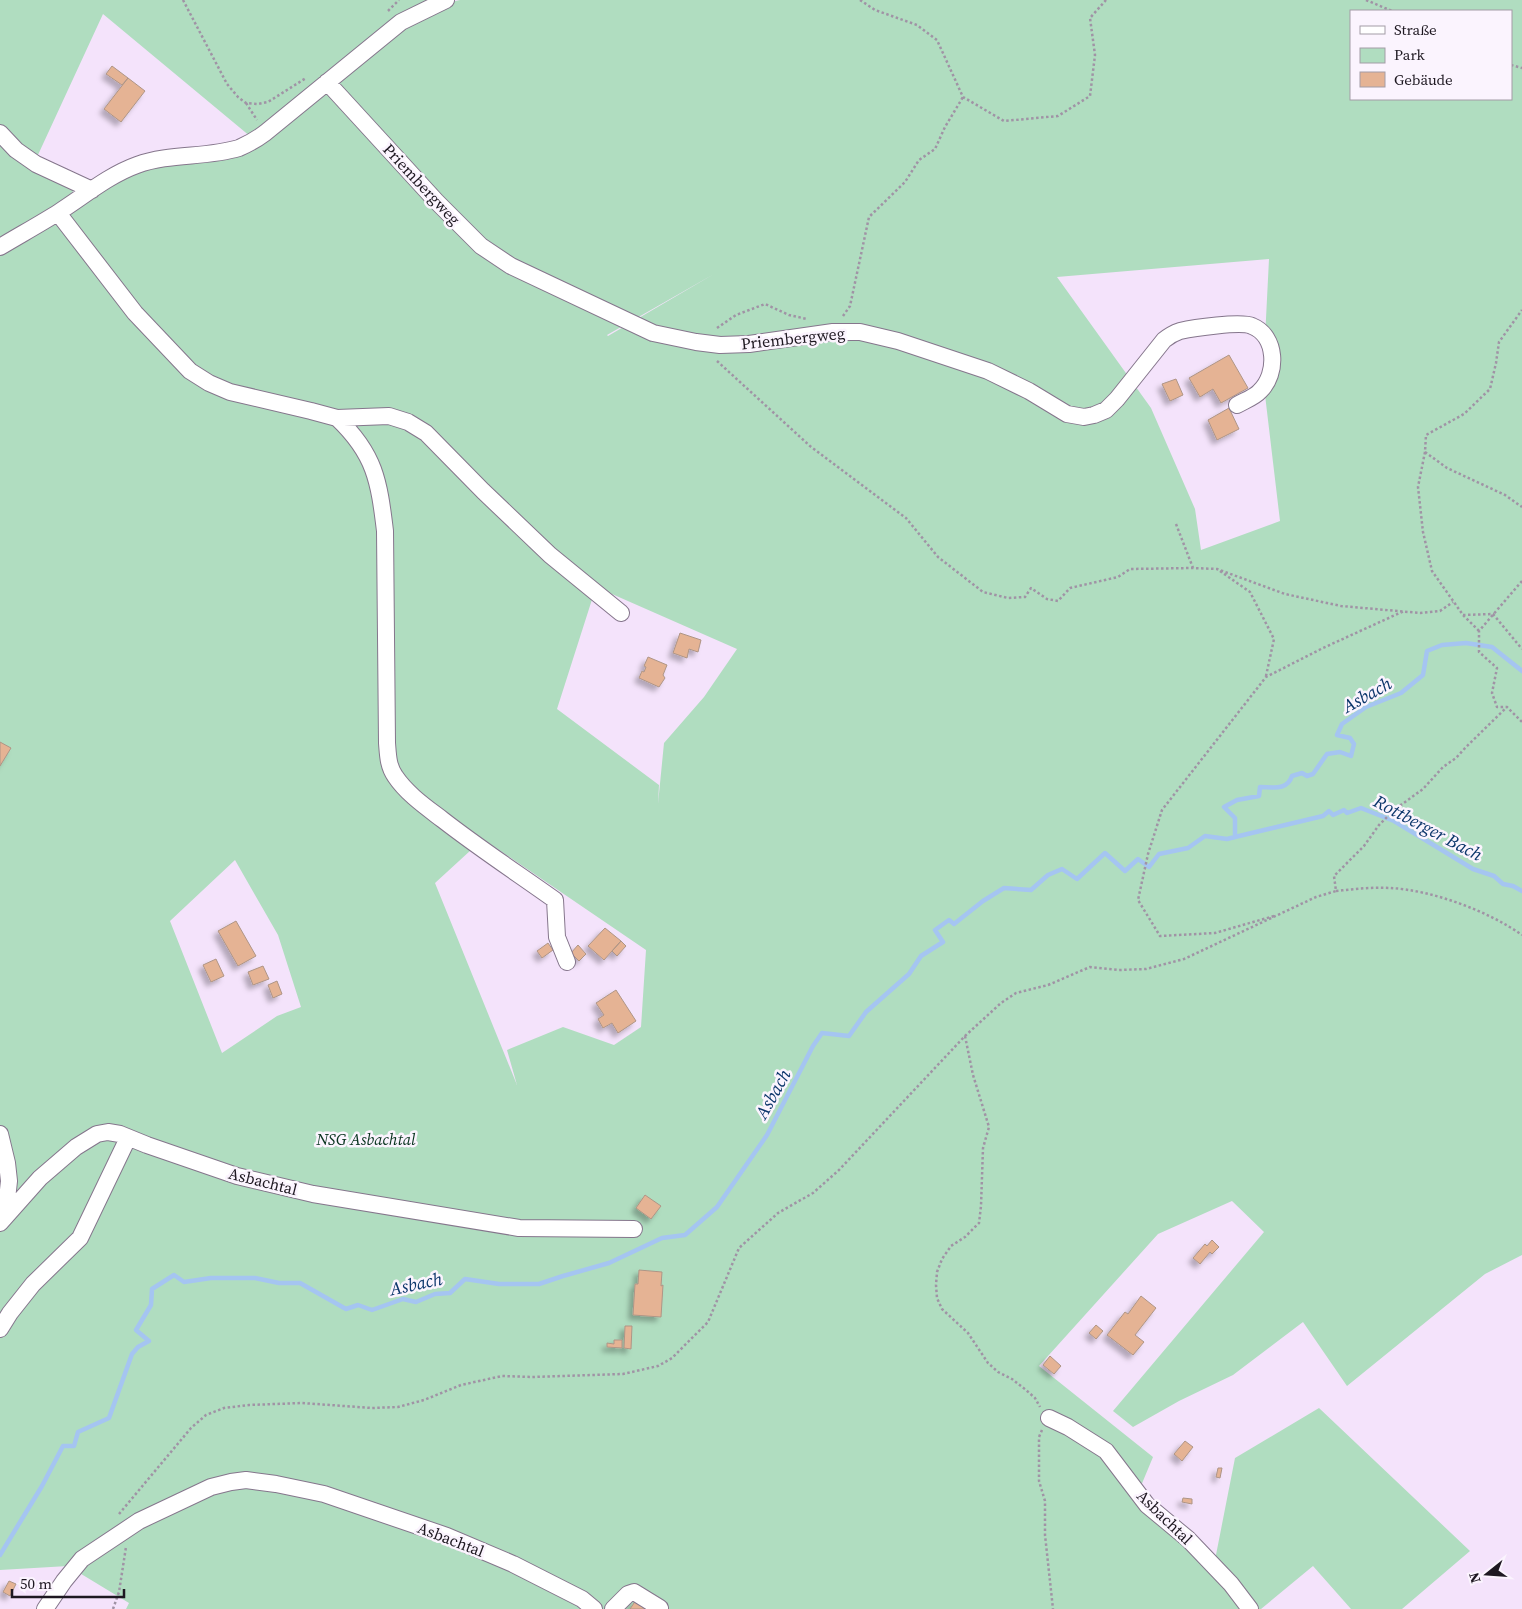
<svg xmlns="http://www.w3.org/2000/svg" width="1522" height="1609" font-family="'Source Serif 4',serif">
	<defs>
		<filter id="shadow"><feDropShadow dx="-4.5" dy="4.5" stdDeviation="2.5" flood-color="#0004"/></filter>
	</defs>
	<rect width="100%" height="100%" fill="#f4e3fb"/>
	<path fill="#b0ddc0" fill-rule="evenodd" d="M 0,0 L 436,0 L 397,29 L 451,2 L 460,0 L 1522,0 L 1522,1255 L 1485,1274 L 1347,1386 L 1303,1322 L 1233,1375 L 1179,1401 L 1133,1427 L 1113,1411 L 1264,1232 L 1232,1201 L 1158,1234 L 1039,1366 L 1153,1457 L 1138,1493 L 1209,1569 L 1242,1609 L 126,1609 L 129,1603 L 68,1566 L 0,1570 L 0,252 L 138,167 L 251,137 L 103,14 L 37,157 L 85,179 L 54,211 L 0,242 ZM 1351,11 L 1511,11 L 1511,99 L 1351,99 ZM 1269,259 L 1263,378 L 1280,521 L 1201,550 L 1195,509 L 1151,408 L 1057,277 ZM 714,274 L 608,336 L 607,335 ZM 596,587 L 737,649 L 704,697 L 664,743 L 658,804 L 659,785 L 557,709 ZM 483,839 L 646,950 L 641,1027 L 614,1045 L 563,1027 L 507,1050 L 517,1085 L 435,883 ZM 235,860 L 278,935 L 301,1007 L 277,1016 L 222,1053 L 170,921 Z
		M 1319,1408 L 1470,1551 L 1402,1609 L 1351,1609 L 1313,1566 L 1261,1609 L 1253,1609 L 1215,1560 L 1235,1458 Z"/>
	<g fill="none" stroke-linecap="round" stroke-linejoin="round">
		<path stroke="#a5c5f1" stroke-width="4.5" d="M 1235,837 L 1323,816 L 1329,811 L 1333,815 L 1344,810 L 1347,813 L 1361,808 L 1394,821 L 1473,869 L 1494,876 L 1503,884 L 1513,886 L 1522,891
			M 0,1555 L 42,1486 L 63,1446 L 74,1446 L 78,1432 L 109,1418 L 132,1354 L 138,1347 L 149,1341 L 136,1330 L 151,1305 L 152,1289 L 174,1275 L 184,1282 L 211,1278 L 255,1278 L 279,1283 L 300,1283 L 346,1309 L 358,1305 L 372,1310 L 403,1299 L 416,1302 L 435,1294 L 450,1293 L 465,1279 L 499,1284 L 539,1284 L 563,1276 L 609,1263 L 662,1238 L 685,1235 L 717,1207 L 767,1135 L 813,1046 L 822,1033 L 849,1036 L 866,1012 L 909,974 L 921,956 L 943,942 L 935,930 L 949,920 L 954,924 L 983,901 L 1004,888 L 1031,890 L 1048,875 L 1062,869 L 1077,879 L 1105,853 L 1125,871 L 1138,859 L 1149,867 L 1159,854 L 1188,848 L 1205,836 L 1227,839 L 1235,837 L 1235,818 L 1224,807 L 1237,800 L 1259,796 L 1260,787 C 1273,787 1287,791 1292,776 L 1302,773 L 1307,776 L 1313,774 L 1327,754 L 1340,752 L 1351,756 L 1354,744 L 1350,738 L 1337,735 L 1342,724 L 1366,707 L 1401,693 L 1423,675 L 1427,651 L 1442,645 L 1466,643 L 1492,647 L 1522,671"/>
	</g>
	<path fill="#e5b394" stroke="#ae9586" filter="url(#shadow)" d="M 112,66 L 128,78 L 122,85 L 106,74 Z
		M 128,78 L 145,91 L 121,122 L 104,109 Z
		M 1229,355 L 1248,388 L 1221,403 L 1213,389 L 1200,397 L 1189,378 Z
		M 1176,379 L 1183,395 L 1170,401 L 1162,384 Z
		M 1229,408 L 1239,429 L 1217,440 L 1208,420 Z
		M 680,633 L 701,640 L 698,652 L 689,649 L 687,658 L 673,653 Z
		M 648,657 L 667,665 L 663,675 L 665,678 L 659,687 L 639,678 L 642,671 L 644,672 L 646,667 L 644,666 Z
		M 0,742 L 11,748 L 0,766 Z
		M 236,921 L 256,956 L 238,966 L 218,931 Z
		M 605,928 L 621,941 L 604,960 L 588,946 Z
		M 621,941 L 626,946 L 617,956 L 612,951 Z
		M 548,943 L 553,950 L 542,958 L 537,951 Z
		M 578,945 L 586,954 L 579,961 L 571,953 Z
		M 216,959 L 224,976 L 211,982 L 203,965 Z
		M 263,966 L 269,979 L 253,985 L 248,972 Z
		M 277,981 L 282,994 L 273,998 L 268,985 Z
		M 616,990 L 636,1021 L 618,1033 L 612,1023 L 603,1028 L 598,1019 L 604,1015 L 596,1003 Z
		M 645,1195 L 661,1206 L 651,1219 L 636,1208 Z
		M 1212,1240 L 1219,1247 L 1212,1254 L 1210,1252 L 1200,1264 L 1193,1258 L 1205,1244 L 1207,1246 Z
		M 639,1270 L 662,1272 L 661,1286 L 663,1285 L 661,1317 L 633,1315 L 635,1284 L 638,1284 Z
		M 1141,1296 L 1156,1308 L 1135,1335 L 1144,1342 L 1133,1355 L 1107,1335 L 1125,1312 L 1128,1314 Z
		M 1096,1325 L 1103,1331 L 1096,1339 L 1089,1333 Z
		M 625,1326 L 632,1326 L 631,1349 L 624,1348 Z
		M 614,1340 L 622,1340 L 622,1348 L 607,1347 L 607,1343 L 614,1344 Z
		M 1050,1356 L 1061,1366 L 1054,1374 L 1043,1365 Z
		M 1185,1441 L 1193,1447 L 1182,1461 L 1174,1454 Z
		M 1218,1468 L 1222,1468 L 1220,1478 L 1216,1477 Z
		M 1183,1498 L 1192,1499 L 1192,1504 L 1182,1502 Z
		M 9,1581 L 16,1584 L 10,1596 L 3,1592 Z
		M 636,1600 L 649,1609 L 630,1609 Z"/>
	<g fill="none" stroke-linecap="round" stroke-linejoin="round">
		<defs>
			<path id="minor" d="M 327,82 L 436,201 L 481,246 L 511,266 L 653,333 L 696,342 L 720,345 L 749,344 L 833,332 L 860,332 L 898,341 L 988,371 L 1029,391 L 1067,414 L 1084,417 L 1094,415 L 1106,410 L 1117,399 L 1164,340 C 1169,336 1174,333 1180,331 C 1193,328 1241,321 1252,326 C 1277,336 1278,374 1260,391 C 1255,397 1244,401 1237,405
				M 0,133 L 16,150 L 36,164 L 92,190
				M 58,213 L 135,313 L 190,371 L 209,383 L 230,392 L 311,411 L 337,418 L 389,416 L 408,422 L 426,433 L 483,491 L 550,555 L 621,613
				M 0,247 C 20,235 40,224 59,212 C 84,196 109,175 137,165 C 170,153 206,158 239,148 C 248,144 257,139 265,133 L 401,22 L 446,0
				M 337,418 C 375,454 379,481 385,531 L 387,743 C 388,755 388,766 395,776 C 407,794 426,807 443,820 C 479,848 517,873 555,900 L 557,937 L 567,962
				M 0,1134 L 7,1163 L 9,1181 L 5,1217
				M 0,1223 L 40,1178 L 76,1147 L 97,1134 L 108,1132 L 120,1134 L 147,1145 L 237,1176 L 313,1194 L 519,1228 L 634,1229
				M 0,1329 L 10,1313 L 33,1284 L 80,1238 L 128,1138
				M 1049,1418 L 1068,1427 L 1106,1451 L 1147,1505 L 1188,1539 L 1231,1584 L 1250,1609
				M 45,1609 L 64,1581 L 82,1559 L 139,1521 L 211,1487 L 231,1482 L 246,1480 L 276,1484 L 324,1494 L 447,1536 L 513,1564 L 582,1599 L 594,1609
				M 613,1609 L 628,1594 L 634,1592 L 660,1608"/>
		</defs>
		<use href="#minor" stroke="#85768c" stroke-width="18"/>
		<path stroke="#a093a5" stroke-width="2.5" stroke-dasharray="2.5 2.5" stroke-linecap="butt" d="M 183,0 L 227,84 L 238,97 L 246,103 L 258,104 L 268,102 L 306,78
			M 860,0 L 875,10 L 917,25 L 937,40 L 963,97 L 1004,121 L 1058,116 L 1090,96 L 1095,55 L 1090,18 L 1106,0
			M 1366,0 L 1392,11
			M 388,11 L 399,0
			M 1511,65 L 1522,68
			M 246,103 L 257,120
			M 843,316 L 850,306 L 869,217 L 905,182 L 919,160 L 935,149 L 945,127 L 963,97
			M 717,328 L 736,315 L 765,304 L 789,315 L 807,319
			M 717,361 L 810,446 L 906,518 L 938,557 L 983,592 L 1008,598 L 1025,597 L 1031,588 L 1047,599 L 1058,601 L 1070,588 L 1118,577 L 1130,569 L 1193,568 L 1217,569 L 1285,594 L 1341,606 L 1420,613 L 1440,611 L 1453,602
			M 1425,452 L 1447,468 L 1505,495 L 1522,507
			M 1176,524 L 1193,568
			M 1220,571 L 1250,592 L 1274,639 L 1266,676
			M 1522,581 L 1479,631 L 1479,652 L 1497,668 L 1492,693 L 1497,707 L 1507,707 L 1522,722
			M 1463,615 L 1493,614 L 1522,649
			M 1479,631 L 1463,615 L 1432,571 L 1423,532 L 1418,487 L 1425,452 L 1426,435 L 1464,414 L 1490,389 L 1496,363 L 1499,342 L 1522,310
			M 1336,891 C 1354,889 1372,887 1390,888 C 1432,890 1488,911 1522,935
			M 1274,916 L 1215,933 L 1160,936 L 1138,900 L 1148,854 L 1162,810 L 1266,677 L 1323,648 L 1404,611
			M 965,1036 L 973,1075 L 989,1127 L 983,1148 L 981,1206 L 979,1223 L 965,1237 L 951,1246 L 942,1259 L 937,1272 L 936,1285 L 937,1298 L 942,1309 L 968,1333 L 988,1363 L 998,1372 L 1012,1379 L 1026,1390 L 1035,1398 L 1040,1407
			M 1042,1430 L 1039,1437 L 1039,1481 L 1045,1501 L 1045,1535 L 1053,1609
			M 119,1514 L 191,1428 L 206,1415 L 224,1408 L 249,1405 L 302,1403 L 372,1408 L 398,1407 L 424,1400 L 461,1385 L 502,1376 L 532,1377 L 623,1374 L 658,1366 L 672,1358 L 708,1322 L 739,1248 L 778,1213 L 813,1193 L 839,1170 L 965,1036 L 1001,1003 L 1016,993 L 1048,985 L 1090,967 L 1119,970 L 1146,969 L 1184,959 L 1316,897 L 1336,891 L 1334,876 L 1364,846 L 1379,825 L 1394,810 L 1423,789 L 1443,767 L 1456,758 L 1466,747 L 1507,707
			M 113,1609 L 119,1592 L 126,1547"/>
		<use href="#minor" stroke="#fff" stroke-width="16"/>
	</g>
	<g text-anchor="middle" stroke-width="5" stroke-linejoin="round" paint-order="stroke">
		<g font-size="16" fill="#1e1821" stroke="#fbf4fe">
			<text transform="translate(422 184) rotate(47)" y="6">Priembergweg</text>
			<text transform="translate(793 338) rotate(-6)" y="6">Priembergweg</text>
			<text transform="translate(263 1181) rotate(14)" y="6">Asbachtal</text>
			<text transform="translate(1165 1517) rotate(44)" y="6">Asbachtal</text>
			<text transform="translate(451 1539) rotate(21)" y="6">Asbachtal</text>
		</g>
		<g font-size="16" font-style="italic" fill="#07331d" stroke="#fbf4fe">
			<text x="366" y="1145">NSG Asbachtal</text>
		</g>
		<g font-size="18" font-style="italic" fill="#0c366b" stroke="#fbf4fe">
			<text transform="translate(1367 695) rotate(-29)" y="6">Asbach</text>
			<text transform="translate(1428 828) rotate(28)" y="6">Rottberger Bach</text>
			<text transform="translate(773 1094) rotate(-61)" y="6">Asbach</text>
			<text transform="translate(416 1284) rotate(-12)" y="6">Asbach</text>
		</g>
	</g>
	<rect x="1350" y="10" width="162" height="90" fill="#fbf4fe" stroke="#a39ca6"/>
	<rect x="1360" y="26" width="25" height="8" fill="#ffffff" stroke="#a39ca6"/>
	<text x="1394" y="35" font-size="15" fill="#1e1821">Straße</text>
	<rect x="1360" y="48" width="25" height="15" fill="#b0ddc0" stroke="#a39ca6"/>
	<text x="1394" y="60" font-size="15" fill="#1e1821">Park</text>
	<rect x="1360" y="72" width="25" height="15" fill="#e5b394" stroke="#a39ca6"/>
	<text x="1394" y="85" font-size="15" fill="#1e1821">Gebäude</text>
	<g transform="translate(1487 1574) rotate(253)" stroke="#fbf4fe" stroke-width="4" paint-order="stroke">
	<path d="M0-4L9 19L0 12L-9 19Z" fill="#1e1821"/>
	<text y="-8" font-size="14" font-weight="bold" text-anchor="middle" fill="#1e1821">N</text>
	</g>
	<path d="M12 1589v8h112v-8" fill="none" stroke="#1e1821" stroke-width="2.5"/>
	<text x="20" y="1589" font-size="15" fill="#1e1821" stroke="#fbf4fe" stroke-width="4" paint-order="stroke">50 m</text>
</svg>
